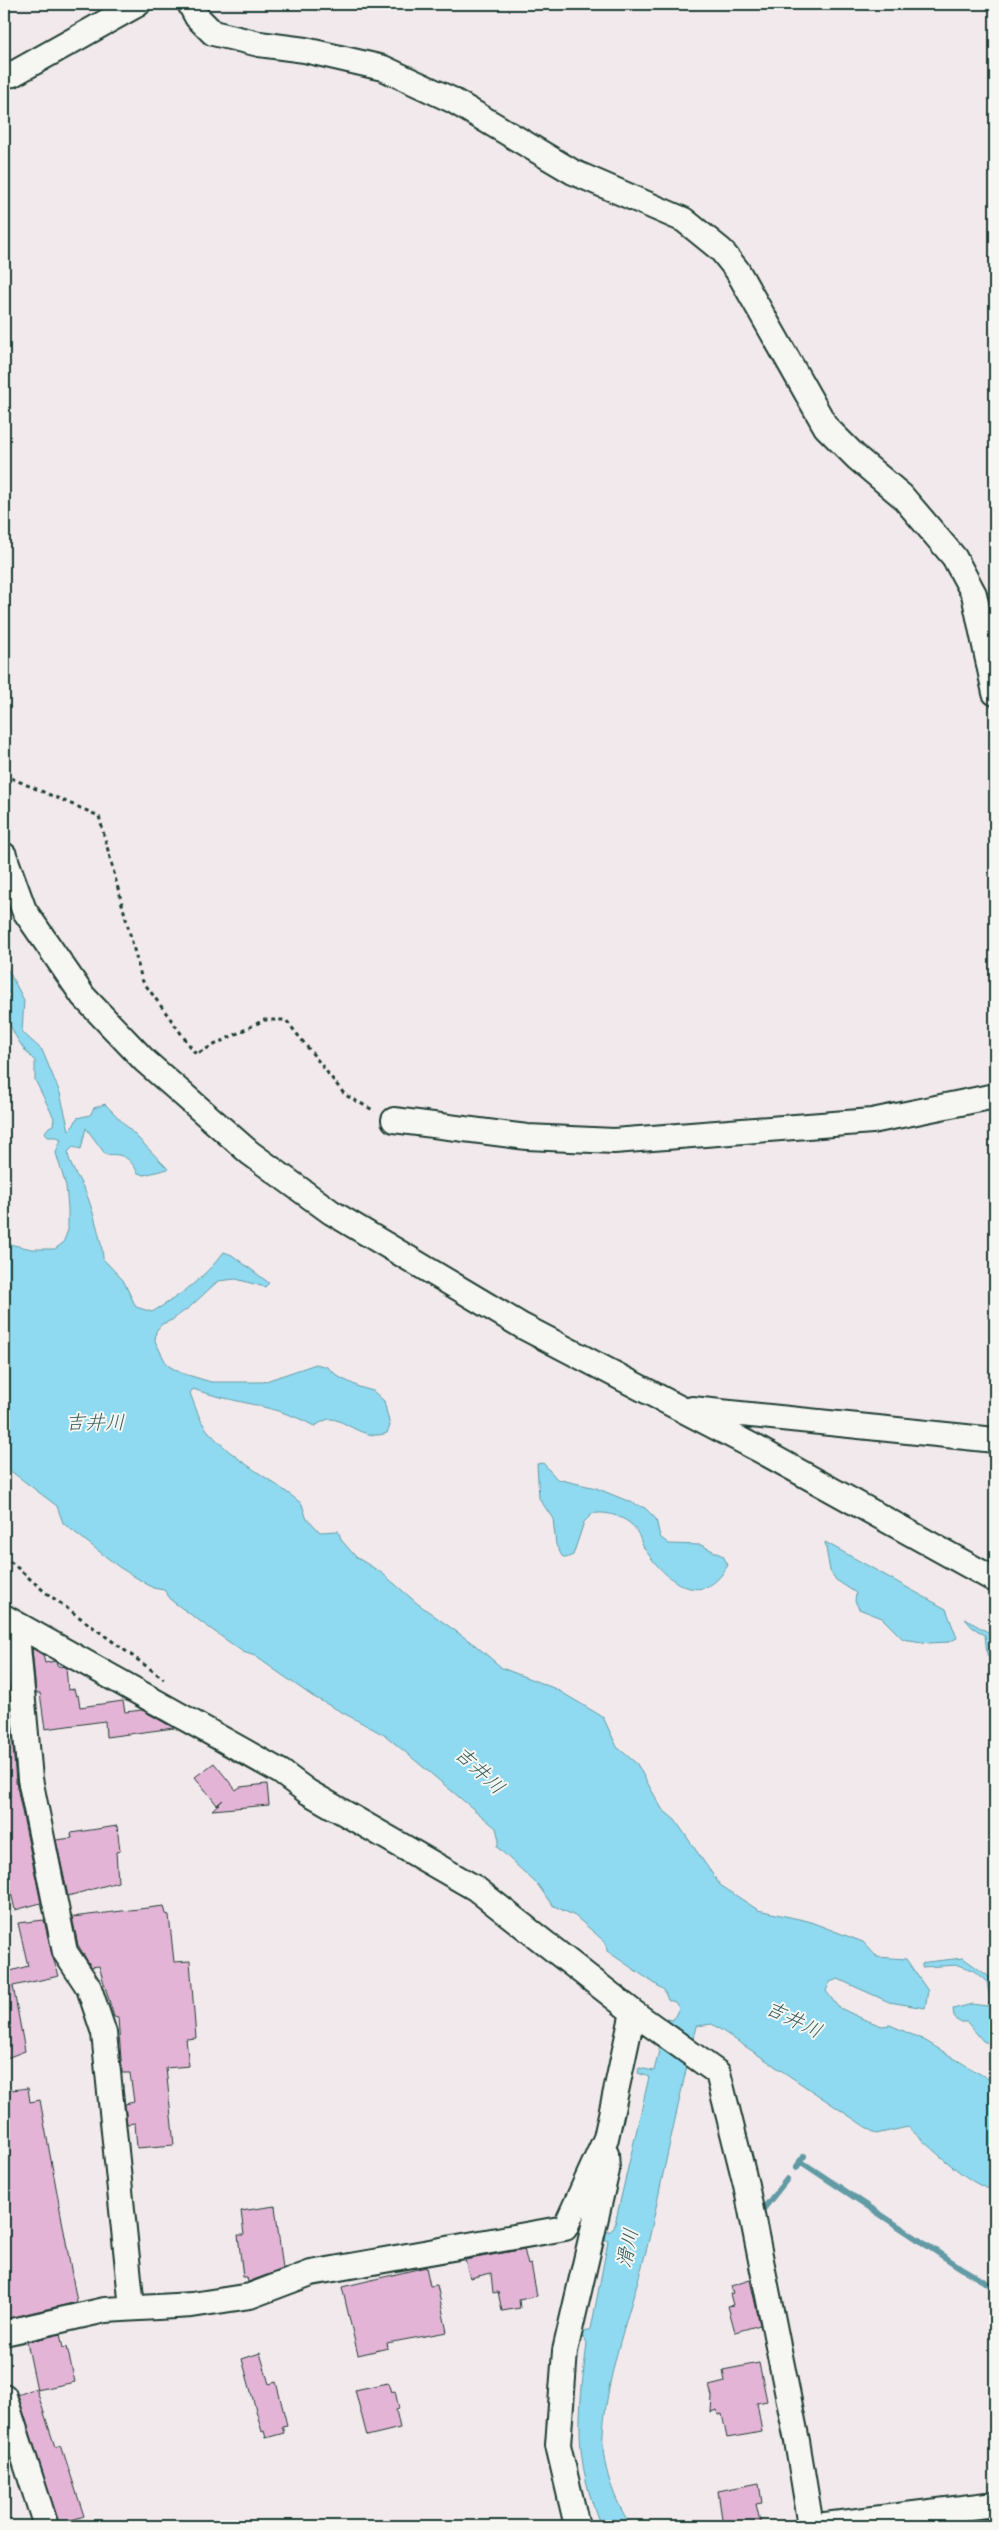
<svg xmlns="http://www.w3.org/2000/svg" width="999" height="2530" font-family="'Comic Neue','Klee One',sans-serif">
	<rect width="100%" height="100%" fill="#f2e9ec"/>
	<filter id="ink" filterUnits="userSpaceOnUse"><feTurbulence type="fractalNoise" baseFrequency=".02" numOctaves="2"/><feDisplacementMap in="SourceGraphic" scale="10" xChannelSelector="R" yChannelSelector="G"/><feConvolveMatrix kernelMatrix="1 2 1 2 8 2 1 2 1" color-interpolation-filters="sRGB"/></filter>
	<g filter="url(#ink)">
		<path fill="#8fdaf0" stroke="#629ba5" d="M 7,968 L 24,1000 L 22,1032 L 42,1050 L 60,1093 L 69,1130 L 74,1125 L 77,1118 L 90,1115 L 94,1108 L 105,1104 L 168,1169 L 144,1175 L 138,1173 C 130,1158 123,1153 106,1155 L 86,1128 L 81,1149 L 73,1147 L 68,1152 C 69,1166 79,1178 85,1191 C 91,1203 103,1245 103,1259 L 123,1280 L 136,1307 L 152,1312 C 180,1296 204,1278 224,1252 L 232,1255 L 269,1283 L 265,1287 L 236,1279 L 218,1281 L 191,1306 L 172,1320 L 162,1324 L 156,1331 L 155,1341 L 167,1365 L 181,1373 L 211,1382 L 263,1382 L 316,1364 L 327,1367 L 339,1377 L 359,1387 L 373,1391 L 384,1401 L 390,1426 L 387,1433 C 364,1442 344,1418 329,1419 C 324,1420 319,1424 314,1426 C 277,1405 233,1403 193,1389 L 190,1393 C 195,1406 199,1420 208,1431 C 234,1461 272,1479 302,1504 L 306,1517 L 320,1532 L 338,1531 L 342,1541 L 356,1557 L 382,1573 L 418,1604 L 475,1645 L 502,1668 L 556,1689 L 603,1717 L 617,1747 L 637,1764 L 662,1809 L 675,1820 L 720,1885 L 758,1910 L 808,1921 L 863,1942 L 877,1957 L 906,1959 L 928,1991 L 925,2008 L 889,2002 L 838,1979 L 830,1982 L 826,1991 L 838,2007 L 863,2019 L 882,2026 L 890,2025 L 924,2040 L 995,2083 L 995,2190 C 972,2189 926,2143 908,2127 L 876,2134 L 712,2024 L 696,2026 C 681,2092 666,2159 652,2226 C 637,2296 608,2361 603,2433 C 601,2465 614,2500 631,2526 L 601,2526 C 573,2459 578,2414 587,2344 L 584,2338 L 575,2336 L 577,2330 L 585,2332 L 591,2329 L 608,2241 L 601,2237 L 603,2230 L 609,2232 L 614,2228 L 649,2077 L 638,2073 L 639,2068 L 654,2071 L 667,2019 L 673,2020 L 679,2008 L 675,2002 L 668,2000 L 664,1990 L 607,1951 L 606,1943 L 596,1934 L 575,1916 L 552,1905 L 538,1885 L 497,1847 L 499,1840 L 496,1828 L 386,1736 L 312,1696 L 255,1656 L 243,1652 L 172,1601 L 164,1590 L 153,1588 L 119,1567 L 63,1523 L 57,1506 L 4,1466 L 4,1243 L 32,1249 L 55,1249 L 63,1243 L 68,1230 L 68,1208 L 66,1186 L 56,1153 L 61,1139 L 57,1137 L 48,1137 L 45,1132 L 49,1127 L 53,1125 L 54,1118 L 35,1080 L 35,1061 C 18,1045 4,1020 4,995 L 7,998 L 11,997 L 4,984 L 4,969 Z
			M 543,1463 L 557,1479 L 596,1488 L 645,1508 L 656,1519 L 660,1537 L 669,1544 L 701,1545 L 723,1556 L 728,1565 C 702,1612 665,1580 644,1548 C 641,1543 640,1536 636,1530 C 629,1518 606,1510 592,1514 L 584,1522 L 573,1555 L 566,1558 L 562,1556 L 556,1545 L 553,1519 L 539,1498 L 537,1464 Z
			M 825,1542 L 946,1609 L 957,1638 L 949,1642 L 929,1643 L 903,1639 L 882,1618 L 859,1609 L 855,1601 L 856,1593 L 836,1580 L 830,1571 Z
			M 965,1619 L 995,1636 L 995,1669 L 987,1654 L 985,1635 L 972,1627 Z
			M 963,1958 L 995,1981 L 995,2046 L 983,2041 L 967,2022 L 959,2022 L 954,2016 L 953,2009 L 972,2004 L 987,2006 L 990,2001 L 987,1982 L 974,1971 L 959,1965 L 922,1967 L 922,1964 L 927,1962 Z"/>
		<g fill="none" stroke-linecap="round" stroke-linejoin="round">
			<path stroke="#629ba5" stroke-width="6" d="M 800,2161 L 961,2268 L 995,2288
				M 796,2168 L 804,2156
				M 762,2215 L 761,2212 L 787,2179"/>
		</g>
		<path fill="#e3b4d6" stroke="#1f3d34" d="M 32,1648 L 43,1655 L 45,1663 L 55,1661 L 58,1666 L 66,1667 L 68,1690 L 74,1689 L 76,1696 L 78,1695 L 80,1707 L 123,1701 L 125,1712 L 142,1710 L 174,1728 L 106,1737 L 105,1721 L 45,1729 L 40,1693 L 36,1693 Z
			M 10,1708 L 16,1782 L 41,1903 L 15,1910 L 4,1861 L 4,1709 Z
			M 214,1763 L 236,1790 L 240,1787 L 267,1784 L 269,1805 L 212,1810 L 223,1800 L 217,1805 L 195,1777 Z
			M 117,1826 L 120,1851 L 116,1852 L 118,1882 L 68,1896 L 56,1840 L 72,1838 L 71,1833 Z
			M 164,1906 L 166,1914 L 169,1915 L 174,1962 L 190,1961 L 196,2038 L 186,2039 L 189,2066 L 166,2068 L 174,2145 L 137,2148 L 135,2123 L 127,2124 L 125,2104 L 134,2102 L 130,2073 L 122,2073 L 118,2018 L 114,2017 L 99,1966 L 91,1967 L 78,1945 L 72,1917 Z
			M 44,1920 L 52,1955 L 59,1976 L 13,1986 L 25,2051 L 4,2059 L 4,1973 L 28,1966 L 18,1923 Z
			M 28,2088 L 30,2102 L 40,2100 L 77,2302 L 4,2319 L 4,2091 Z
			M 275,2206 L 283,2269 L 248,2282 L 247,2277 L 243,2277 L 238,2235 L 244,2235 L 241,2211 Z
			M 524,2249 L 528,2265 L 531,2264 L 537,2296 L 519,2300 L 520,2308 L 502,2311 L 498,2292 L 493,2293 L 491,2273 L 470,2278 L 465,2260 Z
			M 426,2267 L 430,2286 L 437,2285 L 447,2332 L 387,2343 L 388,2348 L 358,2355 L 342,2287 Z
			M 750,2280 L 760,2325 L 735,2332 L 728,2306 L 733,2305 L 730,2294 L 733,2293 L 731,2286 Z
			M 60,2334 L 63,2348 L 67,2347 L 75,2382 L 37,2390 L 27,2342 Z
			M 260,2353 L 269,2384 L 276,2382 L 287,2425 L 282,2426 L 284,2433 L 266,2438 L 264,2431 L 262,2432 L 242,2359 Z
			M 759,2363 L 767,2401 L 757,2403 L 762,2432 L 727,2438 L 722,2414 L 718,2415 L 717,2410 L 711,2412 L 712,2396 L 709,2386 L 725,2382 L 723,2370 Z
			M 388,2383 L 391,2392 L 395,2391 L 399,2409 L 396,2410 L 400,2428 L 367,2436 L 355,2390 Z
			M 36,2388 L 55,2447 L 61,2445 L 84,2516 L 59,2524 L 18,2395 Z
			M 759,2483 L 762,2503 L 756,2504 L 761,2526 L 723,2526 L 718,2491 Z
			M 995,2518 L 995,2526 L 927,2526 Z"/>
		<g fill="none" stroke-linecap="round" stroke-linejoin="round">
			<defs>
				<path id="minor" d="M 190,4 L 197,17 L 213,33 L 259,44 L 305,50 L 383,68 L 452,100 L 573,172 L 684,220 L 721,250 L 737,270 L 826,427 L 857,458 L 902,496 L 954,557 L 974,594 L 995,693
					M 4,75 L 13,74 L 138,4
					M 4,855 L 24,910 L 83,996 L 145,1061 L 250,1153 L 331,1212 L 522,1326 L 758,1449 L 995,1580
					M 394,1120 L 527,1137 L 614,1141 L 872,1121 L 995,1096
					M 692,1409 L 995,1440
					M 4,1617 L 281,1772 L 308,1792 L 475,1888 L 633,2012 L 718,2073 L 746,2185 L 797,2441 L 811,2526
					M 16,1624 L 30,1779 L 65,1952 L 89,1988 L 104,2033 L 132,2308
					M 4,2333 L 105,2310 L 192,2305 L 250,2296 L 311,2273 L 565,2228 L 606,2138 L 633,2012
					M 4,2396 L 46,2526
					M 577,2526 L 558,2445 L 565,2351 L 607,2170 L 606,2153
					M 817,2526 L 995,2504"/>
			</defs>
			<use href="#minor" stroke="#1f3d34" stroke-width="28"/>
			<path stroke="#1f3d34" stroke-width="3" stroke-dasharray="4 4" stroke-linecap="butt" d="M 4,775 L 99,816 L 142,980 L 196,1054 L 264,1020 L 286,1020 L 345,1095 L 375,1111
				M 4,1556 L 45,1592 L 164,1679"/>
			<use href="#minor" stroke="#f6f6f2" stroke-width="24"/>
		</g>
	</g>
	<g text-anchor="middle" stroke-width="4" stroke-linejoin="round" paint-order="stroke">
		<g font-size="20" font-style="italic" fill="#355c5a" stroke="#f6f6f2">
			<text x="95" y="1429">吉井川</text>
			<text transform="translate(480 1770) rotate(43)" y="7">吉井川</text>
			<text transform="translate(794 2019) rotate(26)" y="7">吉井川</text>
			<text transform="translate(627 2248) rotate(-78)" y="7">滑川</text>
		</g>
	</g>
	<rect width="999" height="2530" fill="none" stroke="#f6f6f2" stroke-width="20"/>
	<rect x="10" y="10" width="979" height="2510" fill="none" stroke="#1f3d34" stroke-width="2" filter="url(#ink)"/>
</svg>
